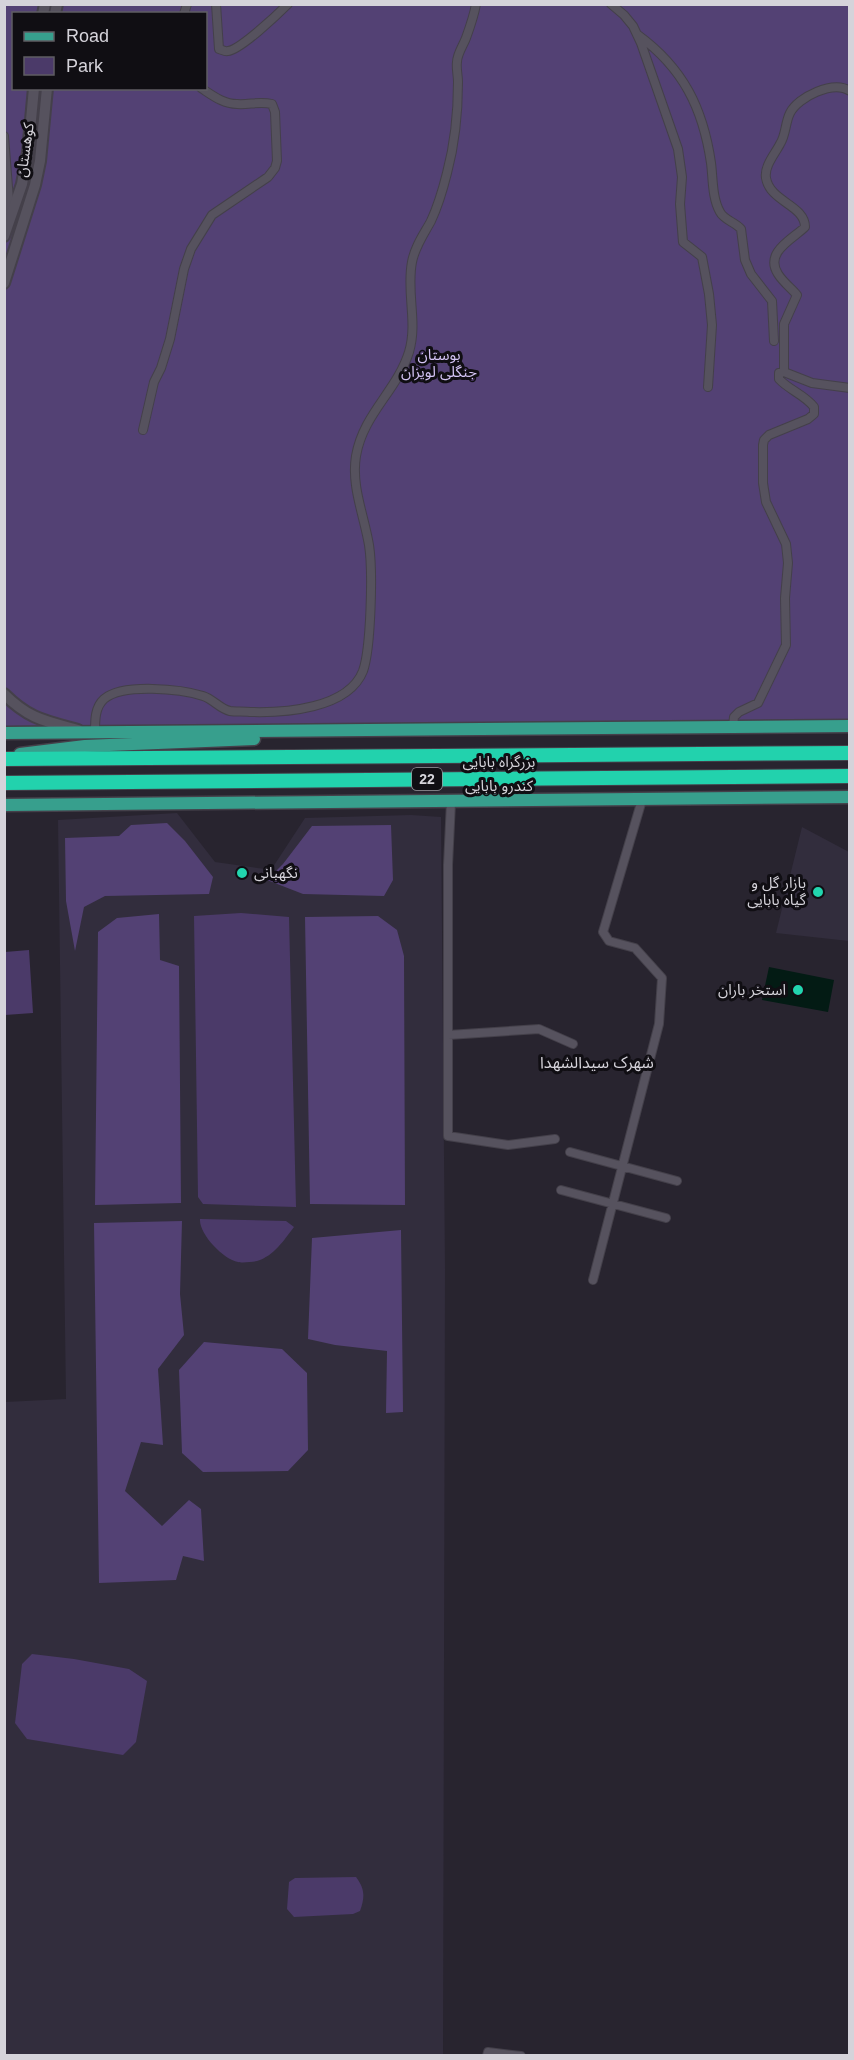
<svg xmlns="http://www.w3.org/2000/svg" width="854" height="2060" font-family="Arial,'Noto Sans Arabic',sans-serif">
	<rect width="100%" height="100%" fill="#28242f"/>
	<path fill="#322d3d" d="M 177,813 L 215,862 L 271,870 L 305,818 L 411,815 L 441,817 L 445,1269 L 443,2055 L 5,2056 L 5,1402 L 66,1399 L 58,820 Z
		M 802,827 L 849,852 L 849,941 L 776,933 Z"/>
	<path fill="#4b3a69" d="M 241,913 L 289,917 L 296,1207 L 203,1204 L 198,1197 L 194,916 Z
		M 29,950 L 33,1013 L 5,1015 L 5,952 Z
		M 200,1219 L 286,1221 L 294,1227 C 284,1240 274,1256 257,1261 C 252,1262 242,1263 238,1262 C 223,1259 199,1234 200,1219 Z
		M 32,1654 L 74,1659 L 129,1669 L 147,1681 L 136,1742 L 123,1755 L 27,1739 L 15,1723 L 22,1664 Z
		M 356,1877 C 365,1889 365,1897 360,1911 L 353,1914 L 294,1917 L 287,1909 L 289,1882 L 295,1878 Z"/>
	<path fill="#534174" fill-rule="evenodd" d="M 4,5 L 849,5 L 849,721 L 5,726 ZM 14,14 L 206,14 L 206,88 L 14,88 Z
		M 167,823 L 185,841 L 213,877 L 209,894 L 105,896 L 84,907 L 75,951 L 66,901 L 65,838 L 119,836 L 131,825 Z
		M 391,825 L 393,880 L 384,896 L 303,894 L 267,880 L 283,864 L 312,826 Z
		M 159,914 L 160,960 L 179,966 L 181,1203 L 95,1205 L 98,932 L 117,918 Z
		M 378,916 L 397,930 L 404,956 L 405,1205 L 310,1204 L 305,917 Z
		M 182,1221 L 180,1294 L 184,1335 L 158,1369 L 163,1445 L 141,1442 L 125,1491 L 162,1526 L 189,1500 L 201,1509 L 204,1561 L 183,1556 L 176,1580 L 99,1583 L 94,1223 Z
		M 401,1230 L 403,1412 L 386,1413 L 387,1351 L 335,1345 L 308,1339 L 312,1238 Z
		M 204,1342 L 282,1349 L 307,1373 L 308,1450 L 288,1471 L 203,1472 L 182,1453 L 179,1370 Z"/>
	<path fill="#031b14" d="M 769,967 L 834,980 L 828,1012 L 762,1000 Z"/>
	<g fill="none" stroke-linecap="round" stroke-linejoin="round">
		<defs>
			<path id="street" d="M 216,4 L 219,49 C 223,50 225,52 228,51 C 240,50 278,14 288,4
				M 611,4 L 624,15 L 633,26 L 641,43 L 678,149 L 682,177 L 680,204 L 683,242 L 702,257 L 709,294 L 712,325 L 708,387
				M 184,14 L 187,4
				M 638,35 C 683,68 703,108 711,163 C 713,178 712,198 720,212 C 724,220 735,222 741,229 L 745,260 L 751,274 L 772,301 L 774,341
				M 4,136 L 10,213
				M 784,372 L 784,324 L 797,295 C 791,288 783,282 778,274 C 764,252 793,239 805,227 C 805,205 770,202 766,178 C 764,166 775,154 780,144 C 786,135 785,123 790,113 C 798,97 833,80 850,91
				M 143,430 L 154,382 L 161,368 L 170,339 L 184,269 L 191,249 L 212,215 L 268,177 L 275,168 L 277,161 L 275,112 L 272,104 C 259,101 249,105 237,104 C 223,104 212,95 201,88
				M 733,726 L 734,717 L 739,712 L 758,703 L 786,645 L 785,598 L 788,563 L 786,544 L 766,502 L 763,483 L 763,445 L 764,440 L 769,435 L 808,419 L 814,414 L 814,407 C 805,395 789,390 779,379 L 779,373 L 784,372 L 812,383 L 850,388
				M 95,732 C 95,720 95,707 104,699 C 123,683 181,689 203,696 C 213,699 220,709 230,711 C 236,712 244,711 250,712 C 284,713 348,709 363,671 C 371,648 373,571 369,545 C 364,515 351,486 356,456 C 363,414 397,391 409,352 C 418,322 406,292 412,262 C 415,246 424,234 431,221 C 438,206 443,189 447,173 C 455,143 458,112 458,82 C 458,75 456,68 457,62 C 457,54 463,46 466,38 C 470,27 474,16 476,4
				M 451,802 L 448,865 L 448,1136 L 508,1145 L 555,1139
				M 448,1035 L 539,1029 L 573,1044
				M 570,1152 L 677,1181
				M 561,1190 L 666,1218
				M 593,1280 L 659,1024 L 662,978 L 635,948 L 609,941 L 603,932 L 642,800
				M 487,2056 L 488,2052 L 521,2056"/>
			<path id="secondary" d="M 43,14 L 45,4
				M 55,14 L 57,4
				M 4,236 L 22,184 L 28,152 L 34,88
				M 4,283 L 35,185 L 40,161 L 47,88
				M 4,694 C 29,719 45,721 78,730"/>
			<path id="primary" d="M 4,733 L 850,726
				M 20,754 L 85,746 L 254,739
				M 4,805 L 850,797"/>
			<path id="highway" d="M 4,759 L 850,753
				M 4,783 L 850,776"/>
		</defs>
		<use href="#street" stroke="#44404a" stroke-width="10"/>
		<use href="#secondary" stroke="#44404a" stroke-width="14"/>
		<use href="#primary" stroke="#44404a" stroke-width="15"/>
		<use href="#highway" stroke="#44404a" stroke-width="16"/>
		<use href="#street" stroke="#56525e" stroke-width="8"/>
		<use href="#secondary" stroke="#56525e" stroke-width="10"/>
		<use href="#primary" stroke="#379f8d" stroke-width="12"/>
		<use href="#highway" stroke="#22d2ad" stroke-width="14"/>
	</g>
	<g fill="#22d5af" stroke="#100e13" stroke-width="2">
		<circle cx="242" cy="873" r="6"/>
		<circle cx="818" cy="892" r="6"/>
		<circle cx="798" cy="990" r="6"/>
	</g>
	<g text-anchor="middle" stroke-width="6" stroke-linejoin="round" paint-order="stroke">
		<rect fill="#100e13" stroke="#9a989e" stroke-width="1.5" x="412" y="768" width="30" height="22" rx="4.5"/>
		<g font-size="14" font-weight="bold" fill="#d5d3da">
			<text x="427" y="784">22</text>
		</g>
		<g font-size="15" fill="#d5d3da" stroke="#100e13">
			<text transform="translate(25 150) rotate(-82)" y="5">کوهستان</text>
			<text x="499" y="767">بزرگراه بابایی</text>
			<text x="499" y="791">کندرو بابایی</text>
		</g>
		<g font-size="15" fill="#d4c4f5" stroke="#100e13">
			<text x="439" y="360">بوستان<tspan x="439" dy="17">جنگلی لویزان</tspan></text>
		</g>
		<g font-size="15" fill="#d5d3da" stroke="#100e13" text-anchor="end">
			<text x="254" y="878" text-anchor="start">نگهبانی</text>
			<text x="806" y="888">بازار گل و<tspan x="806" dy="17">گیاه بابایی</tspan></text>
			<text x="786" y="995">استخر باران</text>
		</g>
		<g font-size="16" fill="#d5d3da" stroke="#100e13">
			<text x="597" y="1068">شهرک سیدالشهدا</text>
		</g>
	</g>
	<rect width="854" height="2060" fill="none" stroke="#d5d3da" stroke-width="12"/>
	<rect x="12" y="12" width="195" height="78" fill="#100e13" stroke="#5f5d63" stroke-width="1.5"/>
	<rect x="24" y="32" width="30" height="9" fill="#379f8d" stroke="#5f5d63" stroke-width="1.5"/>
	<text x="66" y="42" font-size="18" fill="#d5d3da">Road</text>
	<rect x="24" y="57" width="30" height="18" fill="#4b3a69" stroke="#5f5d63" stroke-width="1.5"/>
	<text x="66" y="72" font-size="18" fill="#d5d3da">Park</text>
</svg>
